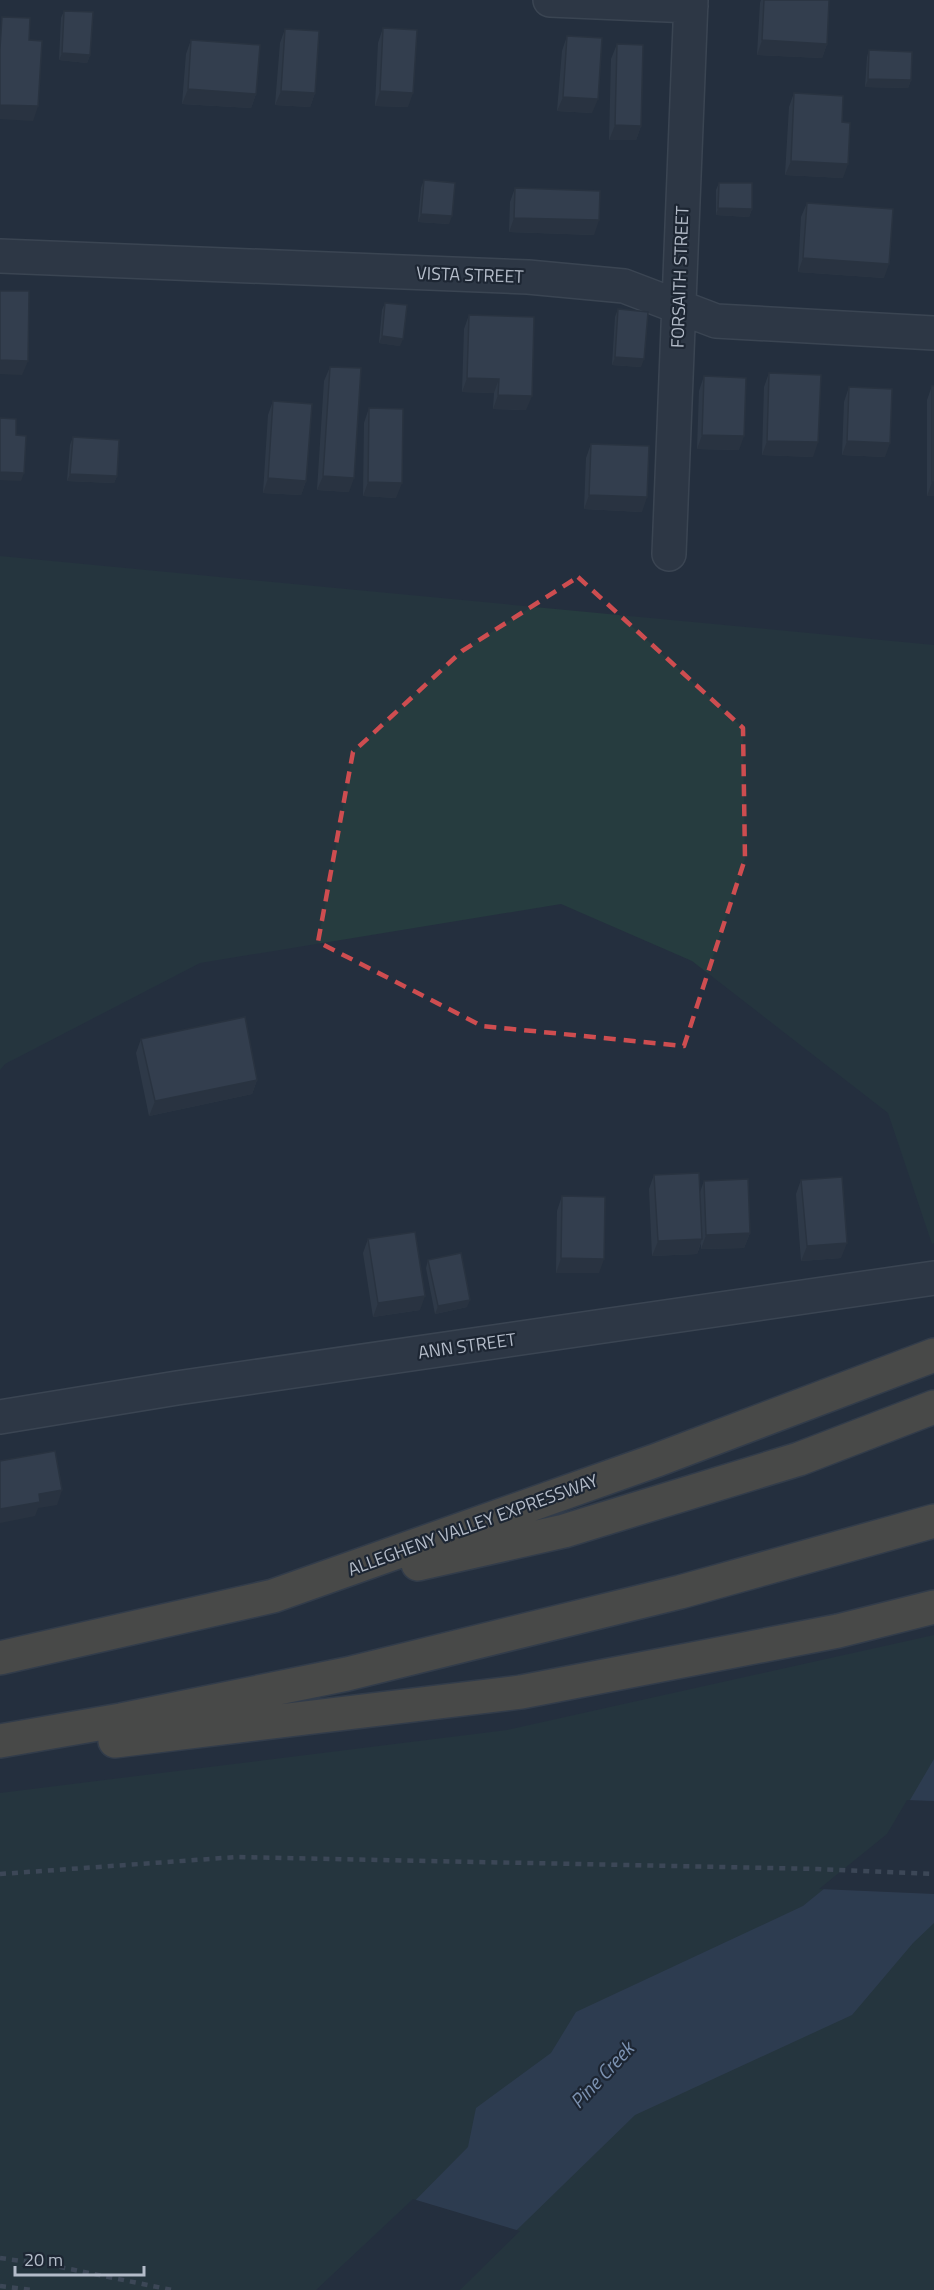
<svg xmlns="http://www.w3.org/2000/svg" width="934" height="2290" font-family="'Titillium Web',sans-serif">
	<rect width="100%" height="100%" fill="#242f3e"/>
	<path fill="#263c3f" d="M 0,556 L 934,645 L 934,1243 L 932,1244 L 888,1113 L 692,961 L 561,904 L 200,963 L 5,1064 L 0,1070 Z
		M 934,1635 L 934,2290 L 0,2290 L 0,1793 L 507,1730 Z"/>
	<path fill="#394c67" d="M 934,1759 L 934,1923 L 913,1943 L 852,2015 L 635,2115 L 455,2290 L 319,2290 L 395,2221 L 468,2147 L 476,2108 L 551,2053 L 576,2012 L 803,1906 L 889,1836 Z"/>
	<path fill="#242f3e" d="M 907,1800 L 934,1801 L 934,1894 L 819,1889 L 887,1834 Z
		M 413,2199 L 520,2231 L 460,2290 L 316,2290 Z"/>
	<g fill="none" stroke-linecap="round" stroke-linejoin="round">
		<defs>
			<path id="minor" d="M 550,0 L 691,6
				M 0,256 L 528,277 L 624,286 L 716,321 L 934,333
				M 669,554 L 691,0
				M 0,1417 L 177,1388 L 934,1278"/>
			<path id="highway" d="M 418,1564 L 564,1531 L 799,1459 L 934,1407
				M 0,1658 L 273,1596 L 657,1460 L 934,1355
				M 0,1741 L 121,1720 L 347,1674 L 680,1592 L 934,1521
				M 115,1741 L 521,1692 L 838,1631 L 934,1607"/>
		</defs>
		<use href="#minor" stroke="#565f6c" stroke-width="36"/>
		<use href="#highway" stroke="#434c59" stroke-width="36"/>
		<use href="#minor" stroke="#38414e" stroke-width="33"/>
		<use href="#highway" stroke="#746855" stroke-width="33"/>
		<path stroke="#5a6575" stroke-width="4.5" stroke-dasharray="6 6" stroke-linecap="butt" d="M 0,1874 L 237,1857 L 818,1869 L 934,1874
			M 0,2258 L 50,2265 L 172,2290
			M 0,2286 L 31,2290"/>
	</g>
	<path fill="#3b4654" d="M 761,0 L 829,0 L 827,44 L 822,58 L 757,55 L 760,3 Z
		M 64,11 L 90,55 L 87,63 L 59,60 L 61,18 Z
		M 383,28 L 408,107 L 375,106 L 378,43 Z
		M 285,29 L 315,93 L 310,107 L 275,105 L 280,43 Z
		M 567,36 L 592,113 L 557,111 L 562,51 Z
		M 191,40 L 256,94 L 251,108 L 182,104 L 186,54 Z
		M 617,44 L 641,126 L 636,140 L 609,140 L 611,59 Z
		M 869,50 L 911,80 L 908,88 L 865,87 L 867,57 Z
		M 794,93 L 842,122 L 843,178 L 785,175 L 789,107 Z
		M 424,180 L 449,224 L 418,222 L 421,188 Z
		M 719,183 L 752,209 L 749,217 L 716,215 L 716,190 Z
		M 515,188 L 594,235 L 509,232 L 510,202 Z
		M 807,203 L 884,278 L 798,272 L 801,217 Z
		M 385,303 L 400,346 L 379,343 L 382,310 Z
		M 618,309 L 641,367 L 612,365 L 615,317 Z
		M 469,315 L 526,410 L 493,409 L 494,393 L 462,392 L 464,329 Z
		M 330,367 L 349,492 L 317,490 L 324,381 Z
		M 769,373 L 813,457 L 762,455 L 764,387 Z
		M 704,376 L 739,450 L 697,449 L 699,391 Z
		M 932,386 L 934,386 L 934,496 L 927,496 L 927,400 Z
		M 849,387 L 885,457 L 842,455 L 844,402 Z
		M 273,401 L 306,481 L 301,495 L 263,493 L 268,415 Z
		M 369,408 L 396,498 L 363,496 L 364,423 Z
		M 73,437 L 117,476 L 114,483 L 67,481 L 70,445 Z
		M 591,444 L 642,512 L 584,509 L 586,458 Z
		M 141,1039 L 257,1080 L 252,1094 L 149,1116 L 136,1053 Z
		M 654,1175 L 700,1192 L 704,1181 L 750,1233 L 744,1248 L 701,1249 L 701,1243 L 697,1254 L 652,1256 L 649,1189 Z
		M 801,1180 L 841,1258 L 801,1261 L 796,1194 Z
		M 562,1196 L 599,1273 L 556,1273 L 557,1211 Z
		M 368,1239 L 420,1310 L 373,1317 L 363,1253 Z
		M 428,1260 L 467,1307 L 435,1314 L 426,1268 Z"/>
	<path fill="#303945" d="M 762,40 L 827,44 L 822,58 L 757,55 Z
		M 62,53 L 90,55 L 87,63 L 59,60 Z
		M 868,79 L 911,80 L 908,88 L 865,87 Z
		M 188,89 L 256,94 L 251,108 L 182,104 Z
		M 281,91 L 315,93 L 310,107 L 275,105 Z
		M 380,91 L 413,93 L 408,107 L 375,106 Z
		M 563,97 L 598,99 L 592,113 L 557,111 Z
		M 0,105 L 38,106 L 33,121 L 0,119 Z
		M 615,125 L 641,126 L 636,140 L 609,140 Z
		M 791,161 L 848,164 L 843,178 L 785,175 Z
		M 718,208 L 752,209 L 749,217 L 716,215 Z
		M 421,214 L 452,216 L 449,224 L 418,222 Z
		M 514,218 L 599,220 L 594,235 L 509,232 Z
		M 803,258 L 889,264 L 884,278 L 798,272 Z
		M 382,336 L 403,339 L 400,346 L 379,343 Z
		M 615,357 L 644,359 L 641,367 L 612,365 Z
		M 0,360 L 28,361 L 22,375 L 0,374 Z
		M 467,378 L 499,379 L 494,393 L 462,392 Z
		M 498,395 L 532,396 L 526,410 L 493,409 Z
		M 702,435 L 744,436 L 739,450 L 697,449 Z
		M 767,441 L 818,442 L 813,457 L 762,455 Z
		M 847,441 L 890,443 L 885,457 L 842,455 Z
		M 0,472 L 24,473 L 21,481 L 0,480 Z
		M 70,474 L 117,476 L 114,483 L 67,481 Z
		M 323,476 L 354,478 L 349,492 L 317,490 Z
		M 268,478 L 306,481 L 301,495 L 263,493 Z
		M 368,482 L 402,483 L 396,498 L 363,496 Z
		M 932,482 L 934,482 L 934,496 L 927,496 Z
		M 589,495 L 647,497 L 642,512 L 584,509 Z
		M 257,1080 L 252,1094 L 149,1116 L 155,1101 Z
		M 750,1233 L 744,1248 L 701,1249 L 706,1235 Z
		M 702,1239 L 697,1254 L 652,1256 L 658,1241 Z
		M 847,1243 L 841,1258 L 801,1261 L 807,1246 Z
		M 561,1258 L 604,1259 L 599,1273 L 556,1273 Z
		M 425,1296 L 420,1310 L 373,1317 L 378,1303 Z
		M 470,1300 L 467,1307 L 435,1314 L 438,1306 Z
		M 62,1490 L 57,1505 L 38,1508 L 35,1516 L 0,1523 L 0,1509 L 39,1494 Z"/>
	<path fill="#455162" stroke="#303945" stroke-width="1.5" d="M 764,0 L 829,0 L 827,44 L 762,40 Z
		M 64,11 L 93,12 L 90,55 L 62,53 Z
		M 2,17 L 30,18 L 29,40 L 42,41 L 38,106 L 0,105 L 0,49 Z
		M 383,28 L 417,30 L 413,93 L 380,91 Z
		M 285,29 L 319,31 L 315,93 L 281,91 Z
		M 567,36 L 602,38 L 598,99 L 563,97 Z
		M 191,40 L 260,45 L 256,94 L 188,89 Z
		M 617,44 L 643,45 L 641,126 L 615,125 Z
		M 869,50 L 912,52 L 911,80 L 868,79 Z
		M 794,93 L 843,96 L 842,122 L 850,123 L 848,164 L 791,161 Z
		M 424,180 L 455,183 L 452,216 L 421,214 Z
		M 719,183 L 752,183 L 752,209 L 718,208 Z
		M 515,188 L 600,191 L 599,220 L 514,218 Z
		M 807,203 L 893,209 L 889,264 L 803,258 Z
		M 0,291 L 29,291 L 28,361 L 0,360 Z
		M 385,303 L 407,305 L 403,339 L 382,336 Z
		M 618,309 L 648,312 L 644,359 L 615,357 Z
		M 469,315 L 534,317 L 532,396 L 498,395 L 499,379 L 467,378 Z
		M 330,367 L 361,368 L 354,478 L 323,476 Z
		M 769,373 L 821,375 L 818,442 L 767,441 Z
		M 704,376 L 746,378 L 744,436 L 702,435 Z
		M 932,386 L 934,386 L 934,482 L 932,482 Z
		M 849,387 L 892,389 L 890,443 L 847,441 Z
		M 273,401 L 312,404 L 306,481 L 268,478 Z
		M 369,408 L 403,409 L 402,483 L 368,482 Z
		M 0,418 L 16,419 L 16,435 L 26,436 L 24,473 L 0,472 Z
		M 73,437 L 119,440 L 117,476 L 70,474 Z
		M 591,444 L 649,446 L 647,497 L 589,495 Z
		M 245,1017 L 257,1080 L 155,1101 L 141,1039 Z
		M 699,1173 L 702,1239 L 658,1241 L 654,1175 Z
		M 842,1177 L 847,1243 L 807,1246 L 801,1180 Z
		M 748,1179 L 750,1233 L 706,1235 L 704,1181 Z
		M 562,1196 L 605,1197 L 604,1259 L 561,1258 Z
		M 415,1232 L 425,1296 L 378,1303 L 368,1239 Z
		M 461,1253 L 470,1300 L 438,1306 L 428,1260 Z
		M 55,1451 L 62,1490 L 39,1494 L 40,1502 L 0,1509 L 0,1461 Z"/>
	<path d="M0 0H934V2290H0ZM 578,577 L 743,728 L 745,859 L 684,1046 L 482,1026 L 318,942 L 353,752 L 462,651 Z" fill="#242f3e" fill-opacity=".55" fill-rule="evenodd"/>
	<path fill="none" stroke="#ce4d50" stroke-width="4.5" stroke-dasharray="12 8" stroke-linejoin="round" d="M 578,577 L 743,728 L 745,859 L 684,1046 L 482,1026 L 318,942 L 353,752 L 462,651 Z"/>
	<g text-anchor="middle" stroke-width="4.5" stroke-linejoin="round" paint-order="stroke">
		<g font-size="18" fill="#b4bcc9" stroke="#1d2633">
			<text transform="translate(470 275) rotate(2)" y="6">VISTA STREET</text>
			<text transform="translate(680 277) rotate(-88)" y="6">FORSAITH STREET</text>
			<text transform="translate(467 1346) rotate(-8)" y="6">ANN STREET</text>
			<text transform="translate(473 1525) rotate(-20)" y="6">ALLEGHENY VALLEY EXPRESSWAY</text>
		</g>
		<g font-size="20" font-style="italic" fill="#7c92b1" stroke="#1d2633">
			<text transform="translate(602 2075) rotate(-47)" y="7">Pine Creek</text>
		</g>
	</g>
	<path d="M15 2266v9h129v-9" fill="none" stroke="#b4bcc9" stroke-width="3"/>
	<text x="24" y="2266" font-size="18" fill="#b4bcc9" stroke="#1d2633" stroke-width="4.5" paint-order="stroke">20 m</text>
</svg>
